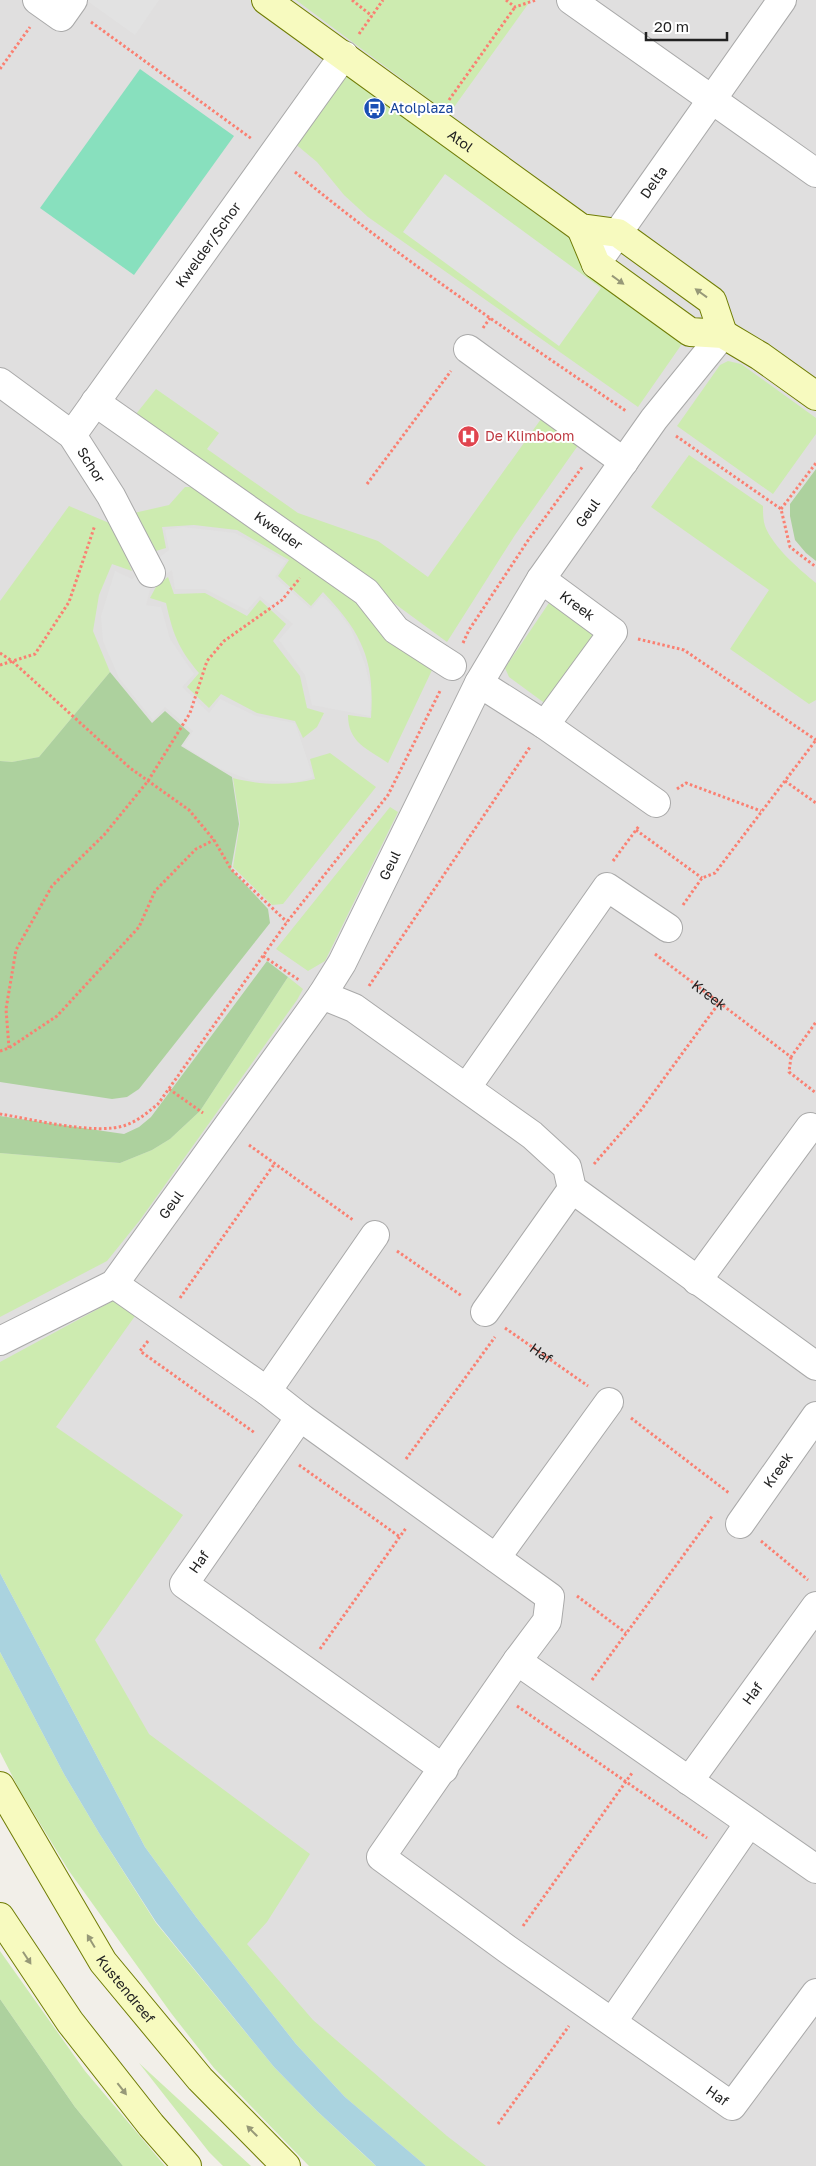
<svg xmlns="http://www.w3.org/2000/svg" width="816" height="2166" font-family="'Golos Text',sans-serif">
	<rect width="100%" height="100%" fill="#f2efe9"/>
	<path fill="#e0dfdf" d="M 0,0 L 816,0 L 816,2166 L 426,2166 L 345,2097 L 0,1573 Z"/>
	<path fill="#cdebb0" d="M 296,0 L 531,0 L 449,114 Z
		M 341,72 L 565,235 L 684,341 L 638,407 L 368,217 L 344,195 L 317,162 L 293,142 Z
		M 728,361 L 741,364 L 816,418 L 816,434 L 773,494 L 677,426 L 720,365 Z
		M 156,389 L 219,433 L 207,449 L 298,513 L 378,541 L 428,577 L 541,419 L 579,444 L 515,535 L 447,642 L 136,414 Z
		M 689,455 L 763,506 C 763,512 763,520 765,526 C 773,547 799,569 816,583 L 816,700 L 809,704 L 730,649 L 769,590 L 651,507 Z
		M 185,487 L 196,487 L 361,602 L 433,668 L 388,763 C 368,749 348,743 348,715 L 371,718 C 375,660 362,633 323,592 L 311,606 L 278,576 L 289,560 L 237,530 L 194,525 L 162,527 L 166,548 L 149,553 L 134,513 L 169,505 Z
		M 69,506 L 114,525 L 132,571 L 112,564 L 99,595 L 93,631 L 110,672 L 39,757 L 12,762 L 0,761 L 0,601 Z
		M 168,577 L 174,594 L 205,593 L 247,616 L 260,600 L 286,624 L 273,641 L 300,676 L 307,708 L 324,713 L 317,727 L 303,738 L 295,721 L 257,713 L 221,694 L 209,708 L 187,687 L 199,673 C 178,648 173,634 166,603 L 150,598 L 157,585 Z
		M 551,600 L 601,628 L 554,710 L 509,677 L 505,668 Z
		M 330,753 L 376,787 L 283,904 L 272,905 L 233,867 L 240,823 L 233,778 C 259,785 290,786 315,779 L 310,759 Z
		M 390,807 L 398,812 L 325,961 L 308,971 L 276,949 Z
		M 288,977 L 303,989 L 297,1000 L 140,1220 L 107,1261 L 0,1317 L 0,1153 L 120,1163 L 152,1150 L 170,1139 L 200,1111 Z
		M 122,1296 L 140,1309 L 56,1427 L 183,1515 L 95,1640 L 149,1734 L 310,1854 L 267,1922 L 247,1944 L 313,2020 L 447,2136 L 486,2166 L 426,2166 L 345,2097 L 296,2044 L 196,1917 L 145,1847 L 0,1573 L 0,1362 Z
		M 0,1652 L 64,1774 L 99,1833 L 156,1923 L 274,2067 L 317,2111 L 376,2166 L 309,2166 L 214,2068 L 171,2013 L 69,1871 L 19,1789 L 0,1752 Z
		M 0,1951 L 85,2071 L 165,2166 L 123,2166 L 75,2107 L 0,1999 Z
		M 139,2063 L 251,2166 L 223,2166 L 209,2152 Z"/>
	<path fill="#add19e" d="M 816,469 L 816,561 L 806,553 L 795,540 L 790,516 L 790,504 Z
		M 110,672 L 152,723 L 165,711 L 190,733 L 181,746 L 232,777 L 239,824 L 231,869 L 268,909 L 270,923 L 139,1089 L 127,1097 L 112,1099 L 0,1082 L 0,761 L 12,762 L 39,757 Z
		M 267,961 L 288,977 L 200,1111 L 170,1139 L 152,1150 L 120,1163 L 0,1153 L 0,1116 L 124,1134 L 139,1127 L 151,1117 Z
		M 0,1999 L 75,2107 L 123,2166 L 0,2166 Z"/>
	<path fill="#88e0be" d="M 140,69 L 234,136 L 134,275 L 40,208 Z"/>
	<path fill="#e2e2e2" d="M 86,0 L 159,0 L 135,35 Z
		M 445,174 L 601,288 L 559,346 L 403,232 Z
		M 183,527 L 235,533 L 286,561 L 275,577 L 311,609 L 322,596 L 338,611 L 351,629 L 365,664 L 371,691 L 370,716 L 312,705 L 305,675 L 279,640 L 293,624 L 260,596 L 247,610 L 205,589 L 175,589 L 172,570 L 151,585 L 146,605 L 161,607 L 170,639 L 194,674 L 182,687 L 209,713 L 220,699 L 256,716 L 295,723 L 313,777 L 297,782 L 250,780 L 219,768 L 184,746 L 193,731 L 165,707 L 153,720 L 119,678 L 103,641 L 101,616 L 115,571 L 132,579 L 169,550 L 165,530 Z"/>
	<path fill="#aad3df" d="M 0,1573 L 145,1847 L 196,1917 L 296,2044 L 345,2097 L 426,2166 L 376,2166 L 371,2161 L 317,2111 L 274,2067 L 156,1922 L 99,1833 L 64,1774 L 0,1652 Z"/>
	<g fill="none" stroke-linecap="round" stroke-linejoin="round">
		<defs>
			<g id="street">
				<path d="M 37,0 L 61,17 L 73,0"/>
				<path d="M 571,0 L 816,173"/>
				<path id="s3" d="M 596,264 L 782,0"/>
				<path d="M 468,349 L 624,462"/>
				<path id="s4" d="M 0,382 L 72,435 L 111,496 L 151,573"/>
				<path id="s5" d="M 95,402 L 366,592 L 396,630 L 452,666"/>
				<path id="s6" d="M 72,435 L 344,55"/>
				<path id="s7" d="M 541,579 L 613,632 L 545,725"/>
				<path d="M 479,683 L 545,725 L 656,803"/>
				<path d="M 322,995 L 354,1008 L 532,1135 L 567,1167 L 572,1189 L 816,1366"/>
				<path d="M 467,1087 L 607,887 L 668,928"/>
				<path d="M 697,1281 L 810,1127"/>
				<path id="s8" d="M 114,1284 L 267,1391 L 300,1417 L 550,1597 L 547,1621 L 517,1661 L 381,1857 L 507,1949 L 732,2106 L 816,1993"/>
				<path d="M 485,1312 L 572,1189"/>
				<path id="s9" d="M 0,1341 L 114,1284 L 322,995 L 342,963 L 479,683 L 541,579 L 654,419 L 723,334"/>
				<path d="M 267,1391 L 375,1235"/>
				<path d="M 300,1417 L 184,1584 L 444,1769"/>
				<path id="s10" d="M 740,1524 L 816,1416"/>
				<path d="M 496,1558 L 609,1402"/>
				<path d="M 517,1661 L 816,1869"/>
				<path id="s11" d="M 689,1781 L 816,1606"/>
				<path d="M 613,2021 L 749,1823"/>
			</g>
			<g id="secondary">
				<path id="s12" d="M 266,0 L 581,228 L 618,233 L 712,301 L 723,334"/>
				<path d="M 581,228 L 596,264 L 690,332 L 723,334 L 760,356 L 816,396"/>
				<path id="s13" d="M 0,1786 L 103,1962 L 200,2079 L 286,2166"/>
				<path d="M 0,1917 L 70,2022 L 151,2125 L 187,2166"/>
			</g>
		</defs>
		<use href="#street" stroke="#a9a9a9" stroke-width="30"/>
		<use href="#secondary" stroke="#707d05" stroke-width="30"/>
		<g stroke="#fa8072" stroke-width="3" stroke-dasharray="2.5 2.5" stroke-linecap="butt">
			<path d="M 352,0 L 372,16"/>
			<path d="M 506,0 L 515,7 L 536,0"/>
			<path d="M 91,22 L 252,139"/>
			<path d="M 359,34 L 383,0"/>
			<path d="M 0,69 L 30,27"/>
			<path d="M 449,100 L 515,7"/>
			<path d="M 295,172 C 400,259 513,334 626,411"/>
			<path d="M 483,328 L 490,318"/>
			<path d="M 676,436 L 781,509 L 790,547 L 816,567"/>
			<path d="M 367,484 L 451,371"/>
			<path d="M 781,509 L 816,463"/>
			<path d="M 638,639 L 684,650 L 816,740"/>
			<path d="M 463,643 L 469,630 L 529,539 L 583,466"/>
			<path d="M 0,653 L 12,661 L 130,768 L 189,810 L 214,840 L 231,869 L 287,922"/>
			<path d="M 0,665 L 35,654 L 69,602 L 95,525"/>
			<path d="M 785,781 L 816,803"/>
			<path d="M 677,789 L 686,783 L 761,811"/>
			<path d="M 636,830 L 702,878"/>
			<path d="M 613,861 L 639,826"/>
			<path d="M 683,905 L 702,878 L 715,873 L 816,740"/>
			<path id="s1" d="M 655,954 L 791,1057 L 816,1022"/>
			<path d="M 263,956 L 299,980"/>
			<path d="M 369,986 L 530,747"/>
			<path d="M 9,1048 L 6,1009 L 16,950 L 52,886 L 104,835 L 148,781 L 190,713 L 207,661 L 224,641 L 282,600 L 300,578"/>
			<path d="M 0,1051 L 9,1048 L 57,1016 L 139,927 L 155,891 L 196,849 L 214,840"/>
			<path d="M 791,1057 L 789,1072 L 816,1093"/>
			<path d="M 169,1089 L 203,1113"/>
			<path d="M 0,1114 C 32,1119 97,1136 126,1125 C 138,1121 148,1112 158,1104 L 287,922 L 388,795 L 440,691"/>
			<path d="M 249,1145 L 353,1220"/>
			<path d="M 594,1164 L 641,1110 L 719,1003"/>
			<path d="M 397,1251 L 462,1296"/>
			<path d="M 180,1298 L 275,1163"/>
			<path id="s2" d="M 505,1328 L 588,1386"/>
			<path d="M 148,1341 L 140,1351 L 255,1433"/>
			<path d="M 631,1418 L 729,1493"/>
			<path d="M 406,1459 L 495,1337"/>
			<path d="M 299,1465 L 400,1537"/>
			<path d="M 761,1541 L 808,1580"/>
			<path d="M 577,1596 L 626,1633"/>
			<path d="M 320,1649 L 406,1528"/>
			<path d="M 592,1680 L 713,1515"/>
			<path d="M 517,1706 L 707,1838"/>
			<path d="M 523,1926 L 632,1773"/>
			<path d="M 498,2124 L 569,2026"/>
		</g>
		<use href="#street" stroke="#fff" stroke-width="28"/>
		<use href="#secondary" stroke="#f7fabf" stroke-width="28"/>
	</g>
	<defs><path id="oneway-solid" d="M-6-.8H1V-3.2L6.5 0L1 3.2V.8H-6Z" transform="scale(1.25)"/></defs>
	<g fill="#979978">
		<use href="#oneway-solid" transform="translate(618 280) rotate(36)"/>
		<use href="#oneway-solid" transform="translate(701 293) rotate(-144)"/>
		<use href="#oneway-solid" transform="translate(91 1941) rotate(-121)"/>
		<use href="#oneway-solid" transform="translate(27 1958) rotate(57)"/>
		<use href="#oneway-solid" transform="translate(122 2089) rotate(52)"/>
		<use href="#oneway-solid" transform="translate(252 2131) rotate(-135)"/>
	</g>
	<defs>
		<symbol id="bus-disc" viewBox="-11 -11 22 22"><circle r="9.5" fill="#1a4fb4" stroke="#fff"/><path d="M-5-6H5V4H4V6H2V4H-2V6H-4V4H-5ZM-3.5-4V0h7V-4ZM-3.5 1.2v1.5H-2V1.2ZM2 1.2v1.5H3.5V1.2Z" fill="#fff"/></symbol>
		<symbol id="hospital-disc" viewBox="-11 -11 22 22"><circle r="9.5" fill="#e0444e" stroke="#fff"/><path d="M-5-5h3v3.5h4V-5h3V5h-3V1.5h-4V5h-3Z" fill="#fff"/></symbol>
	</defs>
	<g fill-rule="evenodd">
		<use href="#bus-disc" x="362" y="96" width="25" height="25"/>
		<use href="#hospital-disc" x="456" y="424" width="25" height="25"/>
	</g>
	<g text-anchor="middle" stroke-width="4" stroke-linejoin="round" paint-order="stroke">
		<g font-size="14" fill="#164399" stroke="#fff" text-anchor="start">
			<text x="390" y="113">Atolplaza</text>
		</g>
		<g font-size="14" fill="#222" stroke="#fff">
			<text dy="5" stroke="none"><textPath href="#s12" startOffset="240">Atol</textPath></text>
			<text dy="5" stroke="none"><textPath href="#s3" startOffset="100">Delta</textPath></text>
			<text dy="5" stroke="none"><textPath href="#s6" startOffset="234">Kwelder/Schor</textPath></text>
			<text dy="5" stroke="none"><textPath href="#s4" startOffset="125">Schor</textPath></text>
			<text dy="5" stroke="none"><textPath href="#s9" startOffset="1035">Geul</textPath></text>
			<text dy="5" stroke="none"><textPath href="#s5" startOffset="224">Kwelder</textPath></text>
			<text dy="5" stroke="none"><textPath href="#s7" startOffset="45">Kreek</textPath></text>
			<text dy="5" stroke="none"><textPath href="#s9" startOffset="630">Geul</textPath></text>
			<text dy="5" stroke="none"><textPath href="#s1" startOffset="68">Kreek</textPath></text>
			<text dy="5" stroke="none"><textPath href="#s9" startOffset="225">Geul</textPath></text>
			<text dy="5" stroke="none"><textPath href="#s2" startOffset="44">Haf</textPath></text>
			<text dy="5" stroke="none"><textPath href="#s10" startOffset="66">Kreek</textPath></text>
			<text transform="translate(199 1562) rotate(-55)" y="5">Haf</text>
			<text dy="5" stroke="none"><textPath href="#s11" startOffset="108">Haf</textPath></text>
			<text dy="5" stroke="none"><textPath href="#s13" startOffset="239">Kustendreef</textPath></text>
			<text dy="5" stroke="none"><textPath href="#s8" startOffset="1262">Haf</textPath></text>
		</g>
		<g font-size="14" fill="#be3a42" stroke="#fff" text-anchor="start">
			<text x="485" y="441">De Klimboom</text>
		</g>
	</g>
	<path d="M646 32v8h81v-8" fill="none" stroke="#222222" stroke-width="2.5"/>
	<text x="654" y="32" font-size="15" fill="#222222" stroke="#ffffff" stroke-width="4" paint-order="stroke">20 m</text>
</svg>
